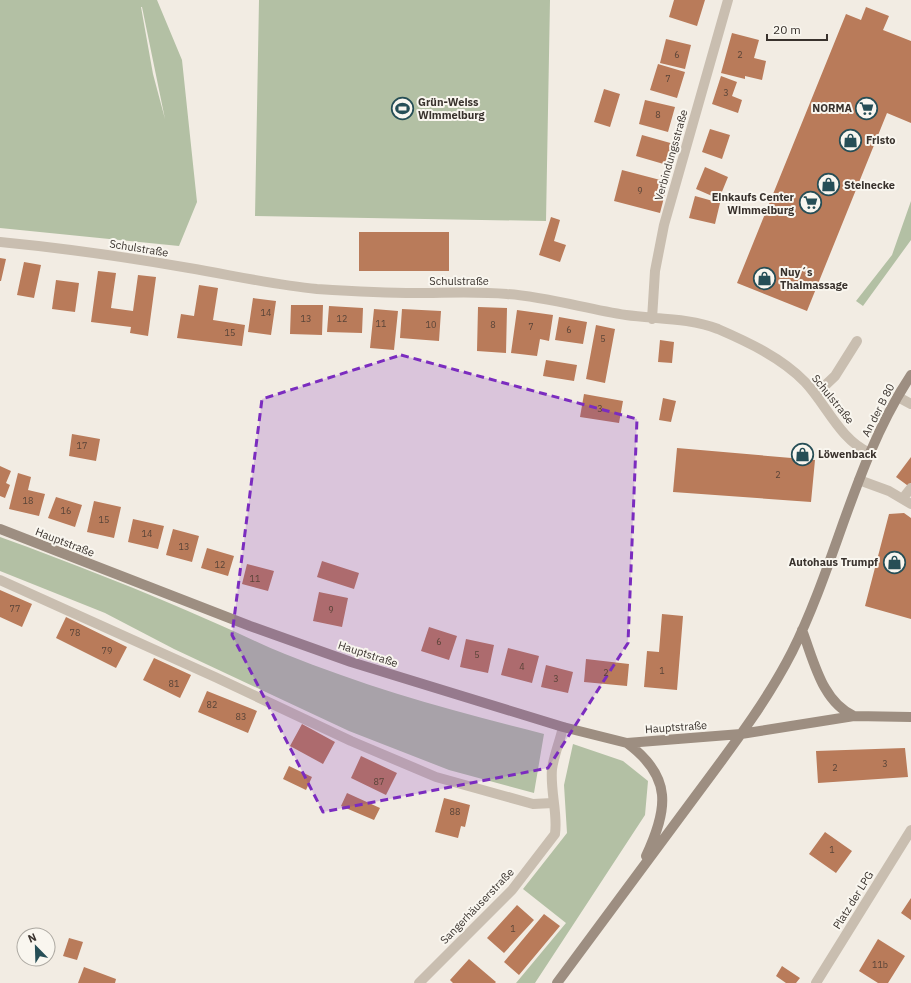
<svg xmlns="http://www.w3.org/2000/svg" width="911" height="983" font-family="'IBM Plex Sans',sans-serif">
	<rect width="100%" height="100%" fill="#f2ece3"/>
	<path fill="#b3c0a4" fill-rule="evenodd" d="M 0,0 L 157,0 L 182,60 L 197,202 L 179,246 L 0,228 ZM 141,7 L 142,7 L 165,119 L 153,74 Z
		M 259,0 L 550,0 L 546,221 L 255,216 Z
		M 911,201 L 911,240 L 863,306 L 856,301 L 892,255 Z
		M 0,537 C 72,563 143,591 213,622 C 237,632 260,644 285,654 C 369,688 456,712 544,734 L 534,793 L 449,770 L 349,731 L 174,649 L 105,613 L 0,571 Z
		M 573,744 L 623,761 L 648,781 L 645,815 L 535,983 L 516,983 L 566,923 L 523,889 L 567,833 L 564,785 Z"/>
	<path fill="#b97b5a" d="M 674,0 L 705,0 L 697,26 L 669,17 Z
		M 866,7 L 889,16 L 883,30 L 911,41 L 911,123 L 887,113 L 807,311 L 737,283 L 846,14 L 861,20 Z
		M 732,33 L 759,40 L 754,58 L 766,61 L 762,80 L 745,76 L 745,79 L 721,73 Z
		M 666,39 L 691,45 L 685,69 L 660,63 Z
		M 658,64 L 685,72 L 677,98 L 650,90 Z
		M 721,76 L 737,82 L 732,96 L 742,100 L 738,113 L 712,104 Z
		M 604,89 L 620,94 L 610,127 L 594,122 Z
		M 645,100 L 675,107 L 668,132 L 639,124 Z
		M 710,129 L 730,135 L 722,159 L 702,152 Z
		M 642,135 L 674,144 L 667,165 L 636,156 Z
		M 705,167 L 728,177 L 719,199 L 696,189 Z
		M 622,170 L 668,182 L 660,213 L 614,201 Z
		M 695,196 L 720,203 L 715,224 L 689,218 Z
		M 551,217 L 560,220 L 554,241 L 566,245 L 560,262 L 539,255 Z
		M 359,232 L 449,232 L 449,271 L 359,271 Z
		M 0,258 L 6,259 L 1,281 L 0,281 Z
		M 24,262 L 41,265 L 34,298 L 17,295 Z
		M 98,271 L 116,273 L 111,308 L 133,311 L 138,275 L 156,277 L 148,336 L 130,333 L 131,327 L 91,322 Z
		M 56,280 L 79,283 L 75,312 L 52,309 Z
		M 199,285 L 218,288 L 213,320 L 245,325 L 242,346 L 177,338 L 181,314 L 194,316 Z
		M 253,298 L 276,301 L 271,335 L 248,332 Z
		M 291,305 L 323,305 L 322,335 L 290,334 Z
		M 329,306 L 363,308 L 362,333 L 327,332 Z
		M 478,307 L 507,308 L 506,353 L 477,351 Z
		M 374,309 L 398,311 L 394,350 L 370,348 Z
		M 402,309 L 441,311 L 439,341 L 400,338 Z
		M 517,310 L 553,315 L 549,341 L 540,339 L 537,356 L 511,353 Z
		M 559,317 L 587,322 L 583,344 L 555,340 Z
		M 596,325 L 615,329 L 605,383 L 586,379 Z
		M 660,340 L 674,342 L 672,363 L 658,362 Z
		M 546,360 L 577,365 L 574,381 L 543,376 Z
		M 584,394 L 623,401 L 619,423 L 580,417 Z
		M 663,398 L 676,401 L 671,422 L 659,420 Z
		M 72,434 L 100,439 L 96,461 L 69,456 Z
		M 677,448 L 815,460 L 811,502 L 673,492 Z
		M 911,457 L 911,488 L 896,477 Z
		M 0,466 L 11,471 L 6,483 L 10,485 L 5,498 L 0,496 Z
		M 18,473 L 31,477 L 28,490 L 45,494 L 39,516 L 9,509 Z
		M 56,497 L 82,505 L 75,527 L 48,518 Z
		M 94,501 L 121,507 L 114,538 L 87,532 Z
		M 904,513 L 911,518 L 911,619 L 865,606 L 889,514 Z
		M 133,519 L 164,526 L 158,549 L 128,542 Z
		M 173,529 L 199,536 L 192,562 L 166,555 Z
		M 207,548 L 234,556 L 228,576 L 201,568 Z
		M 322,561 L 359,573 L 354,589 L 317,577 Z
		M 247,564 L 274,571 L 268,591 L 242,584 Z
		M 0,590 L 32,604 L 22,627 L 0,617 Z
		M 319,592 L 348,598 L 342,627 L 313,621 Z
		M 662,614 L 683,616 L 677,690 L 644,687 L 647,651 L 659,652 Z
		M 66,617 L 127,647 L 116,668 L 56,638 Z
		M 429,627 L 457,636 L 449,660 L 421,651 Z
		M 466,639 L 494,645 L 488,673 L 460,667 Z
		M 508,648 L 539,656 L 532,683 L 501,675 Z
		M 154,658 L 191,675 L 180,698 L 143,680 Z
		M 586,659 L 629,664 L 627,686 L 584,682 Z
		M 546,665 L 573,672 L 568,693 L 541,687 Z
		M 207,691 L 257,711 L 248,733 L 198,712 Z
		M 302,724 L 335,742 L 323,764 L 290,746 Z
		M 905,748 L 908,777 L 818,783 L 816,751 Z
		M 361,756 L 397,773 L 386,795 L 351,778 Z
		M 289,766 L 312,777 L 306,790 L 283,779 Z
		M 347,793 L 380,808 L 374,820 L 341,806 Z
		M 444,798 L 470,805 L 465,827 L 461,826 L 458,838 L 435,832 Z
		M 825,832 L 852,851 L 836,873 L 809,854 Z
		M 911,898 L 911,920 L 901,913 Z
		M 517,905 L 534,920 L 504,953 L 487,938 Z
		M 544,914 L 560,926 L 519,975 L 504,962 Z
		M 69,938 L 83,942 L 77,960 L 63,956 Z
		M 878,939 L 905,956 L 888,983 L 878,983 L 859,971 Z
		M 469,959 L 496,982 L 495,983 L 453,983 L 450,980 Z
		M 782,966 L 800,978 L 796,983 L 786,983 L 776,976 Z
		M 84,967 L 116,979 L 115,983 L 78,983 Z"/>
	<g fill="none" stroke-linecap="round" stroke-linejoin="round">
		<path stroke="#c9beb0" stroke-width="10" d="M 816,394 L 835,376 L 857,341
			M 898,397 L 911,404
			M 859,480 L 889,491 L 911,504
			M 903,498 L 911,488"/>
		<path stroke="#c9beb0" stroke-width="10" d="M 0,242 C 63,248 126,257 189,268 C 231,275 274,285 317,289 C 349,291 382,293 415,293 C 446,293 476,291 507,294 C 548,297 586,309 626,315 C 656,319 690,318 718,329 C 748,342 782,358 805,382 C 826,404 840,440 870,453
			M 652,319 L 655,271 L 664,225 L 728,0
			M 0,580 L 215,677 L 351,741 L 436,777 L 533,804 L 553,803
			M 419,983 L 512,890 L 555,834 C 558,813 550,791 552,769 C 554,755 560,741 563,727
			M 816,983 L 911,830"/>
		<path stroke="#9d8e81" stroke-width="10" d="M 0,529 L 250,626 L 351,662 L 563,727 L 627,743 L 741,734 L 854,716 L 911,717
			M 802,630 C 814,661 822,702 854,716
			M 627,743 C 673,777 668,809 646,856
			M 557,983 C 604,920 651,857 697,794 C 731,748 766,703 792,652 C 837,562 855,459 911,375"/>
	</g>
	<path fill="#7b2cbf" fill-opacity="0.2" stroke="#7b2cbf" stroke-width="3" stroke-dasharray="8 5" stroke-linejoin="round" d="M 401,355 L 637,419 L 628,643 L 548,768 L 323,812 L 232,635 L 262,399 Z"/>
	<defs>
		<symbol id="stadium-ring" viewBox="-11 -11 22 22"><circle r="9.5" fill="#f9f6ef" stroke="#264e56" stroke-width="1.5"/><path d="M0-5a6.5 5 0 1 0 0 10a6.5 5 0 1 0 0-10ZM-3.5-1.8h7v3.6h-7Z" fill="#264e56"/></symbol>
		<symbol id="supermarket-ring" viewBox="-11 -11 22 22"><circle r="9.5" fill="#f9f6ef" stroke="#264e56" stroke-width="1.5"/><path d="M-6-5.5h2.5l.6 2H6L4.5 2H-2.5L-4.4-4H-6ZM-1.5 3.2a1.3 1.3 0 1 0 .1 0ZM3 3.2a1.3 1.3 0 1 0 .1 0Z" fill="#264e56"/></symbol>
		<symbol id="shop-ring" viewBox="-11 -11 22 22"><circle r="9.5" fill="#f9f6ef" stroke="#264e56" stroke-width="1.5"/><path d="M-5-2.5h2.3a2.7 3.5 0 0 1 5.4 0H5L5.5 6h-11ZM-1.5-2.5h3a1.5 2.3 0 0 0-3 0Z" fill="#264e56"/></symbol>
	</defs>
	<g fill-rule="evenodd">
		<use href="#stadium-ring" x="390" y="96" width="25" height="25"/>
		<use href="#supermarket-ring" x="854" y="96" width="25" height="25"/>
		<use href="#shop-ring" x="838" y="128" width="25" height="25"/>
		<use href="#shop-ring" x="816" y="172" width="25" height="25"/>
		<use href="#supermarket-ring" x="798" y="190" width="25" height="25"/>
		<use href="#shop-ring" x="752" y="266" width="25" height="25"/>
		<use href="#shop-ring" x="790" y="442" width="25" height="25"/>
		<use href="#shop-ring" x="882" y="550" width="25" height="25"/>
	</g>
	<g text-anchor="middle" stroke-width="4" stroke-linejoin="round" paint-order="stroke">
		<g font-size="9" fill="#594438">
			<text x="677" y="58">6</text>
			<text x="740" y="58">2</text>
			<text x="668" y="82">7</text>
			<text x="726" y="96">3</text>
			<text x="658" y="118">8</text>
			<text x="640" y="194">9</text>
			<text x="266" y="316">14</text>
			<text x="306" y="322">13</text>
			<text x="342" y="322">12</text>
			<text x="381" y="327">11</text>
			<text x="431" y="328">10</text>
			<text x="493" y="328">8</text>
			<text x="531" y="330">7</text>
			<text x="569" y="333">6</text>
			<text x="230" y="336">15</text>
			<text x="603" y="342">5</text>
			<text x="600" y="412">3</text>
			<text x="82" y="449">17</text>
			<text x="778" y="478">2</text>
			<text x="28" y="504">18</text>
			<text x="66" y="514">16</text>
			<text x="104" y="523">15</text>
			<text x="147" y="537">14</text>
			<text x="184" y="550">13</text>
			<text x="220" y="568">12</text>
			<text x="255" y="582">11</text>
			<text x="15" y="612">77</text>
			<text x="331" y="613">9</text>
			<text x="75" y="636">78</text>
			<text x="439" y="645">6</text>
			<text x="107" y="654">79</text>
			<text x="477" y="658">5</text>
			<text x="522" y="670">4</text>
			<text x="662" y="674">1</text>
			<text x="606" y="676">2</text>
			<text x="556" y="682">3</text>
			<text x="174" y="687">81</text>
			<text x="212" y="708">82</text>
			<text x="241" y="720">83</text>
			<text x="885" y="767">3</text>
			<text x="835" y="771">2</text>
			<text x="379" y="785">87</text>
			<text x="455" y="815">88</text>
			<text x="832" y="853">1</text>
			<text x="513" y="932">1</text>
			<text x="880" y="968">11b</text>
		</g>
		<g font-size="11" font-weight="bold" fill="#39322d" stroke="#f9f6ef" text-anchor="start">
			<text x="418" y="106">Grün-Weiss<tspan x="418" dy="13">Wimmelburg</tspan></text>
			<text x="852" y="112" text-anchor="end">NORMA</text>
			<text x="866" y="144">Fristo</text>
			<text x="844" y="189">Steinecke</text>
			<text x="794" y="201" text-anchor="end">Einkaufs Center<tspan x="794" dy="13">Wimmelburg</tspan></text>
			<text x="780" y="276">Nuy´s<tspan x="780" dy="13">Thaimassage</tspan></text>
			<text x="818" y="458">Löwenback</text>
			<text x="878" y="566" text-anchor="end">Autohaus Trumpf</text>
		</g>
		<g font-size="11" fill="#39322d" stroke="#f9f6ef">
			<text transform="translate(671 155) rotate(-74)" y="4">Verbindungsstraße</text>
			<text transform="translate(139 248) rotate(9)" y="4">Schulstraße</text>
			<text x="459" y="285">Schulstraße</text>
			<text transform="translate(833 399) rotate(51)" y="4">Schulstraße</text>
			<text transform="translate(878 410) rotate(-63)" y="4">An der B 80</text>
			<text transform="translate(65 542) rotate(21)" y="4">Hauptstraße</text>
			<text transform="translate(368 654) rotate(18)" y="4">Hauptstraße</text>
			<text transform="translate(676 727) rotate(-4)" y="4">Hauptstraße</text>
			<text transform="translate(853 900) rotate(-58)" y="4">Platz der LPG</text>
			<text transform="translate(477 906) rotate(-46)" y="4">Sangerhäuserstraße</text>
		</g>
	</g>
	<g transform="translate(36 947) rotate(337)"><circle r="19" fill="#f9f6ef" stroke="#aca8a1"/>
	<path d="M0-3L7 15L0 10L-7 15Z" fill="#264e56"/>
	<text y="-6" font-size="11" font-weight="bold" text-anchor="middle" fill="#39322d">N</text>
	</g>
	<path d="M767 34v6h60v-6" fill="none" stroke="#39322d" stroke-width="2"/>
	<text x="773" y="34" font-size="12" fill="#39322d" stroke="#f9f6ef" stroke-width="3" paint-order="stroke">20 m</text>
</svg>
